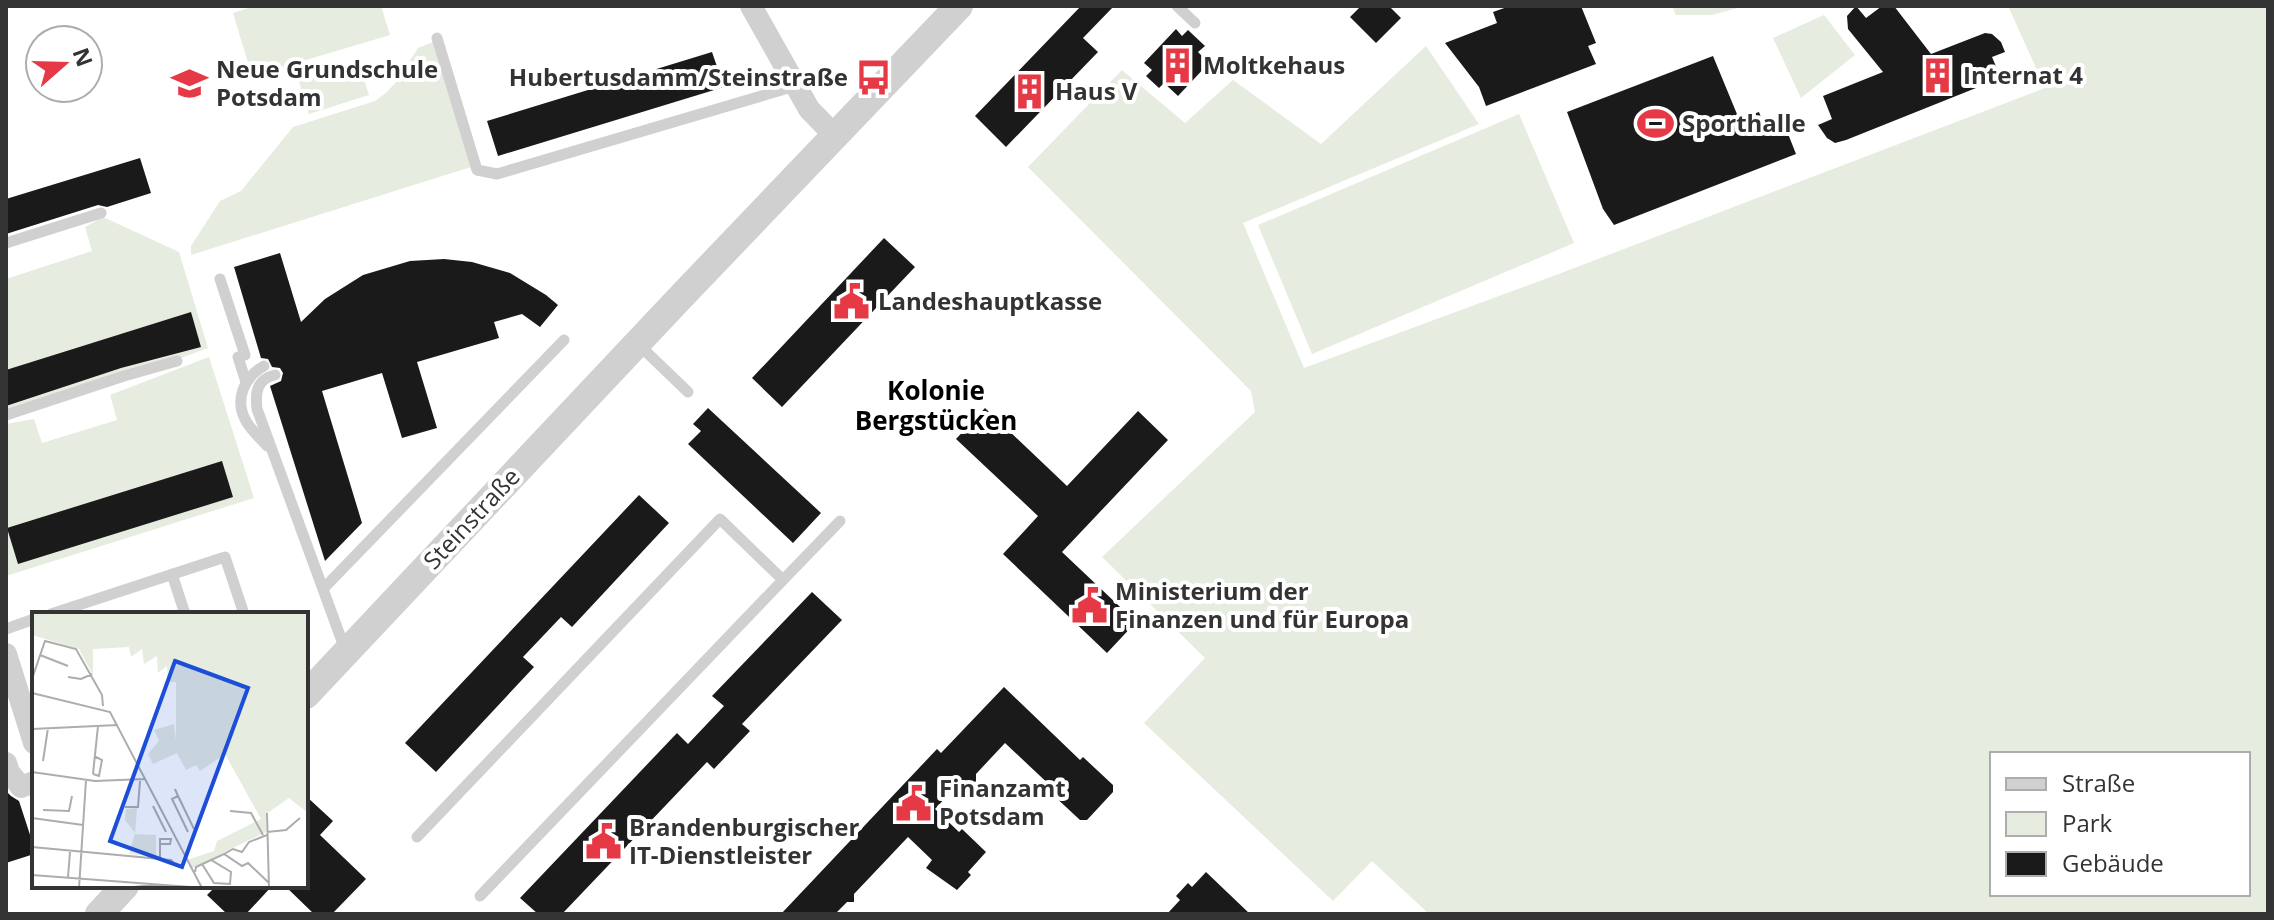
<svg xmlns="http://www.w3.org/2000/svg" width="2274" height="920" font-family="'Open Sans',sans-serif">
	<rect width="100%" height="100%" fill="#fff"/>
	<path fill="#e6ecdf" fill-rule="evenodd" d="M 255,6 L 381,6 L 390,35 L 252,76 L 233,13 Z
		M 1672,6 L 1745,6 L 1712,15 L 1676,15 Z
		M 2012,6 L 2268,6 L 2268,914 L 1429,914 L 1372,861 L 1333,901 L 1144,723 L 1205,658 L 1102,557 L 1255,412 L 1251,391 L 1028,167 L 1122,70 L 1185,123 L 1233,80 L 1321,144 L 1426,46 L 1479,124 L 1243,223 L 1304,368 L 1556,275 L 2045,88 L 2009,8 ZM 1992,754 L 2248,754 L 2248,894 L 1992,894 Z
		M 1824,15 L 1855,55 L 1801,98 L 1773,38 Z
		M 433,42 L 471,167 L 191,255 L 191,246 L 220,201 L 241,191 L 293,127 L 375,101 L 387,92 L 396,82 L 418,48 Z
		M 359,63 L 369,95 L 309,114 L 299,81 Z
		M 1519,114 L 1574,243 L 1312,354 L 1258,225 Z
		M 103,217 L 179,252 L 208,348 L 107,385 L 6,414 L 6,279 L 92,251 L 85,227 Z
		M 209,357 L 254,498 L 6,576 L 6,424 L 34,419 L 42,443 L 117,420 L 110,395 Z"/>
	<path fill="#1a1a1a" d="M 1081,6 L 1114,6 L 1083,38 L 1098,52 L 1006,147 L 975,116 Z
		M 1361,6 L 1389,6 L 1401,18 L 1376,43 L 1350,17 Z
		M 1510,6 L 1581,6 L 1596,43 L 1588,46 L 1596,64 L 1486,106 L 1479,87 L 1445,43 L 1497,23 L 1493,12 Z
		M 1856,6 L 1866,18 L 1882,6 L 1894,6 L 1931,54 L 1985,33 L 1992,34 L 2001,42 L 2005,52 L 1992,57 L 2001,78 L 1846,140 L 1835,143 L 1827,138 L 1818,125 L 1832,119 L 1823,96 L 1883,72 L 1848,29 L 1847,16 Z
		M 1176,29 L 1182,36 L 1188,30 L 1205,46 L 1198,52 L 1209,63 L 1178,96 L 1164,83 L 1159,88 L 1146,76 L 1152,70 L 1144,63 Z
		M 712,52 L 724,87 L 498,156 L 487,121 Z
		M 1713,56 L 1739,119 L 1759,112 L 1763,123 L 1781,116 L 1796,154 L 1614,225 L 1603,209 L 1567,112 Z
		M 140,158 L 151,193 L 107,207 L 98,205 L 6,234 L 6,199 Z
		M 884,238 L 915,267 L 782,407 L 752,378 Z
		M 280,253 L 301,322 L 325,299 L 363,275 L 410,261 L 444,259 L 472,262 L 510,273 L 546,295 L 558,305 L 540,327 L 522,314 L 494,322 L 499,338 L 417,362 L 437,428 L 402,438 L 382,373 L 322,391 L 362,523 L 325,561 L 270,386 L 281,381 L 283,373 L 280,368 L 272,367 L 268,359 L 261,358 L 234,267 Z
		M 191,312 L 201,347 L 121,368 L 6,406 L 6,370 Z
		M 708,408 L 821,513 L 793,543 L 688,444 L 701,431 L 693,424 Z
		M 985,408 L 1067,486 L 1138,411 L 1168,440 L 1062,552 L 1136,622 L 1107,653 L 1003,554 L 1038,516 L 956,439 Z
		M 222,461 L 233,497 L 18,564 L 7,528 Z
		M 639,495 L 669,523 L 572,627 L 561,617 L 523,657 L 534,667 L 436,772 L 405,743 Z
		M 812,592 L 842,620 L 742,724 L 750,731 L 714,769 L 707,762 L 562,914 L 538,914 L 520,898 L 677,733 L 688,744 L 724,706 L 712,696 Z
		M 1004,687 L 1080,760 L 1083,757 L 1113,785 L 1113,792 L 1087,820 L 1080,820 L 1052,794 L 1055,790 L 1005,743 L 976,774 L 976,782 L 961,781 L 935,809 L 959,832 L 962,829 L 986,852 L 968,872 L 971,875 L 957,890 L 926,868 L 932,860 L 908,837 L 854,894 L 854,902 L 847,902 L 835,914 L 781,914 L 937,749 L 941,753 Z
		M 6,791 L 11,796 L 19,801 L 34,847 L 34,854 L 6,863 Z
		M 306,796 L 333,821 L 320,835 L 366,879 L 332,914 L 314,914 L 285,886 L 306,886 Z
		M 1206,872 L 1250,914 L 1167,914 L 1180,900 L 1176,896 L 1188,883 L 1192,887 Z
		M 216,886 L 272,886 L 246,914 L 227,914 L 207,895 Z"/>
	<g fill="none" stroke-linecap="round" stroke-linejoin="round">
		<path stroke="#d0d0d0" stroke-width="11" d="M 1177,6 L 1195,23
			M 437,38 L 477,170 L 497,174 L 795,86
			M 6,243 L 101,213
			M 220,279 L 245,355 L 238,357 L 246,382
			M 637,343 L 688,392
			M 264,366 C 244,377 234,400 246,421 C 251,430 260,438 267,446
			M 275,375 C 257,379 255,392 257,409 L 346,652
			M 6,415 L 124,376 L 177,361
			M 172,574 L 185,614
			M 323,589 L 564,340
			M 51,614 L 225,557 L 244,614
			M 6,629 L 34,619
			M 417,837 L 720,519 L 783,580 L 840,521
			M 480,896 L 783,580"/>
		<path stroke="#d0d0d0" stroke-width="22" d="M 751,6 L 809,109 L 836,137
			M 6,654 L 34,743
			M 6,763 L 9,772 L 21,787 L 34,782"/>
		<path stroke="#d0d0d0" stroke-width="28" d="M 306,695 L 677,301 L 959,6
			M 99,914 L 125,886"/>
	</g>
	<defs>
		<symbol id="building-bare" viewBox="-9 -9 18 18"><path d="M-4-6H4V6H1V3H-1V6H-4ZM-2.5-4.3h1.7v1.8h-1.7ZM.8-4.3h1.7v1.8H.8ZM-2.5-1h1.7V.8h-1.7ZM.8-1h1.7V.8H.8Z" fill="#e63946" stroke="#fff" stroke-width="2.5" paint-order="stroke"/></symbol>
		<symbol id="bus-bare" viewBox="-9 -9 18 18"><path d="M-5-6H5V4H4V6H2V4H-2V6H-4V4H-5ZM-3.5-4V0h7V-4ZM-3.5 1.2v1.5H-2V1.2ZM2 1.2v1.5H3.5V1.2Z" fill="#e63946" stroke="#fff" stroke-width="2.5" paint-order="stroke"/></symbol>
		<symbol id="school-bare" viewBox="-9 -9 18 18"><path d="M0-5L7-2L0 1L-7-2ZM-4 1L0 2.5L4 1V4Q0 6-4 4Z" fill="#e63946" stroke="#fff" stroke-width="2.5" paint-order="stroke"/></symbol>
		<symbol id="stadium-bare" viewBox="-9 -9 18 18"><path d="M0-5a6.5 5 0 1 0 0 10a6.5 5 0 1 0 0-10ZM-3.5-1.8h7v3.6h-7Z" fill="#e63946" stroke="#fff" stroke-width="2.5" paint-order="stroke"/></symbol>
		<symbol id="civic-bare" viewBox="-9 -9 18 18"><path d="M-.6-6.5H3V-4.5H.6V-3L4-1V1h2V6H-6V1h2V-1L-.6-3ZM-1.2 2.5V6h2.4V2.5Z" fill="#e63946" stroke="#fff" stroke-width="2.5" paint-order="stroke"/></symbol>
	</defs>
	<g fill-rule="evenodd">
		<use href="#building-bare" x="1152" y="40" width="51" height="51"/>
		<use href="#building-bare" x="1912" y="50" width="51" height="51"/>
		<use href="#bus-bare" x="848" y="52" width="51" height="51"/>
		<use href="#school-bare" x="164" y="58" width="51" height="51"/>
		<use href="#building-bare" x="1004" y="66" width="51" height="51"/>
		<use href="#stadium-bare" x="1630" y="98" width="51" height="51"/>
		<use href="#civic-bare" x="826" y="276" width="51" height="51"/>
		<use href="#civic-bare" x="1064" y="580" width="51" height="51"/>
		<use href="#civic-bare" x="888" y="778" width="51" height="51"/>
		<use href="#civic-bare" x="578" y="816" width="51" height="51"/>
	</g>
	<g text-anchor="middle" stroke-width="8" stroke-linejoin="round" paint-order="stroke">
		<g font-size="24" font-weight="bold" fill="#333" stroke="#fff" text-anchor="start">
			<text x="1203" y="74">Moltkehaus</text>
			<text x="216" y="78">Neue Grundschule<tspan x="216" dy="28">Potsdam</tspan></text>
			<text x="1963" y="84">Internat 4</text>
			<text x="848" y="86" text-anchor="end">Hubertusdamm/Steinstraße</text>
			<text x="1055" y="100">Haus V</text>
			<text x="1682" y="132">Sporthalle</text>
			<text x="878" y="310">Landeshauptkasse</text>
			<text x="1115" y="600">Ministerium der<tspan x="1115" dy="28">Finanzen und für Europa</tspan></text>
			<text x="939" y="797">Finanzamt<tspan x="939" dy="28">Potsdam</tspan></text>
			<text x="629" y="836">Brandenburgischer<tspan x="629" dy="28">IT-Dienstleister</tspan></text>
		</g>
		<g font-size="24" fill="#333" stroke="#fff">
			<text transform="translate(472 519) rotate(-47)" y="8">Steinstraße</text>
		</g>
		<g font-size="26" font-weight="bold" fill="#000" stroke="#fff">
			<text x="936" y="400">Kolonie<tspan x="936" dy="30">Bergstücken</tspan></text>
		</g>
	</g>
	<g transform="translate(32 612)">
		<rect width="276" height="276" fill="#fff"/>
		<path d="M 0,0 L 276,0 L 276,201 L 257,186 L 234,202 L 234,220 L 160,256 L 155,248 L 182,239 L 185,229 L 229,207 L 193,142 L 168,159 L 164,153 L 154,158 L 145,141 L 121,152 L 116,142 L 127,129 L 122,118 L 142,112 L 144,128 L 144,70 L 136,70 L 135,54 L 126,61 L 125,44 L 112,52 L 110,37 L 99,45 L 97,35 L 61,37 L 61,63 L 47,37 L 0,23 ZM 105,196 L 103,222 L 124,223 L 124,245 L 97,242 L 103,221 L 93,208 L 94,197 Z" fill="#e6ecdf"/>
		<path fill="none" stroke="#adadad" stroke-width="2" d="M 8,43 L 36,54M 36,65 L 49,67 L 60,62M 0,67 L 13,29 L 44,37 L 70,83 L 71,94M 0,81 L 78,100 L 170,276M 0,117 L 86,113M 11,149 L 16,116M 0,160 L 63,169 L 113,167M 61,162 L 66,114M 61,162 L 67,164 L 70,148 L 62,144M 143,177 L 146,184 L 140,187 L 156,220M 146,184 L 162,217M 121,194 L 134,220M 93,195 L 106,195 L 108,169M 11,198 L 37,199 L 40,184M 198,199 L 219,201 L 231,223M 235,201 L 237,276M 0,206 L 51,213M 235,220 L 254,218 L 268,206M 0,235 L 139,248 L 141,250 L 131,247M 192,242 L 201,237 L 210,240 L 217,230 L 235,223M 128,247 L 128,227 L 139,227 L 138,232 L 128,232M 179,248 L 192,242 L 210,254 L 216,251 L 237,271M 163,260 L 164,255 L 179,248 L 199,260 L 198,272 L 182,271 L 170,252M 0,263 L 172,276M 36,265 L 38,240M 47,276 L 54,168M 92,276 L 120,273"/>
		<path fill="#1d4ed8" fill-opacity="0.15" stroke="#1d4ed8" stroke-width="4" d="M 143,49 L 216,76 L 150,255 L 78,229 Z"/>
		<rect width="276" height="276" fill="none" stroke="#333" stroke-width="4"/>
	</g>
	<rect width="2274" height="920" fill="none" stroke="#333333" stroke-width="16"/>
	<rect x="1990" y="752" width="260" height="144" fill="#ffffff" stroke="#adadad" stroke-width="2"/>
	<rect x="2006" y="778" width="40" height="12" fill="#d0d0d0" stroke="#adadad" stroke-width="2"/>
	<text x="2062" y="792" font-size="24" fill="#333333">Straße</text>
	<rect x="2006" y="812" width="40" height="24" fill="#e6ecdf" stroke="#adadad" stroke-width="2"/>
	<text x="2062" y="832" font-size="24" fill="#333333">Park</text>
	<rect x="2006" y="852" width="40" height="24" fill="#1a1a1a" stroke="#adadad" stroke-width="2"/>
	<text x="2062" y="872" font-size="24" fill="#333333">Gebäude</text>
	<g transform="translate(64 64) rotate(70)"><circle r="38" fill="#ffffff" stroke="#adadad" stroke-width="2"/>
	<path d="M0-6L14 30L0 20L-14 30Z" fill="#e63946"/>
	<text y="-12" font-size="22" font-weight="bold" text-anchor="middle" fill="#333333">N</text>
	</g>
</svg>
